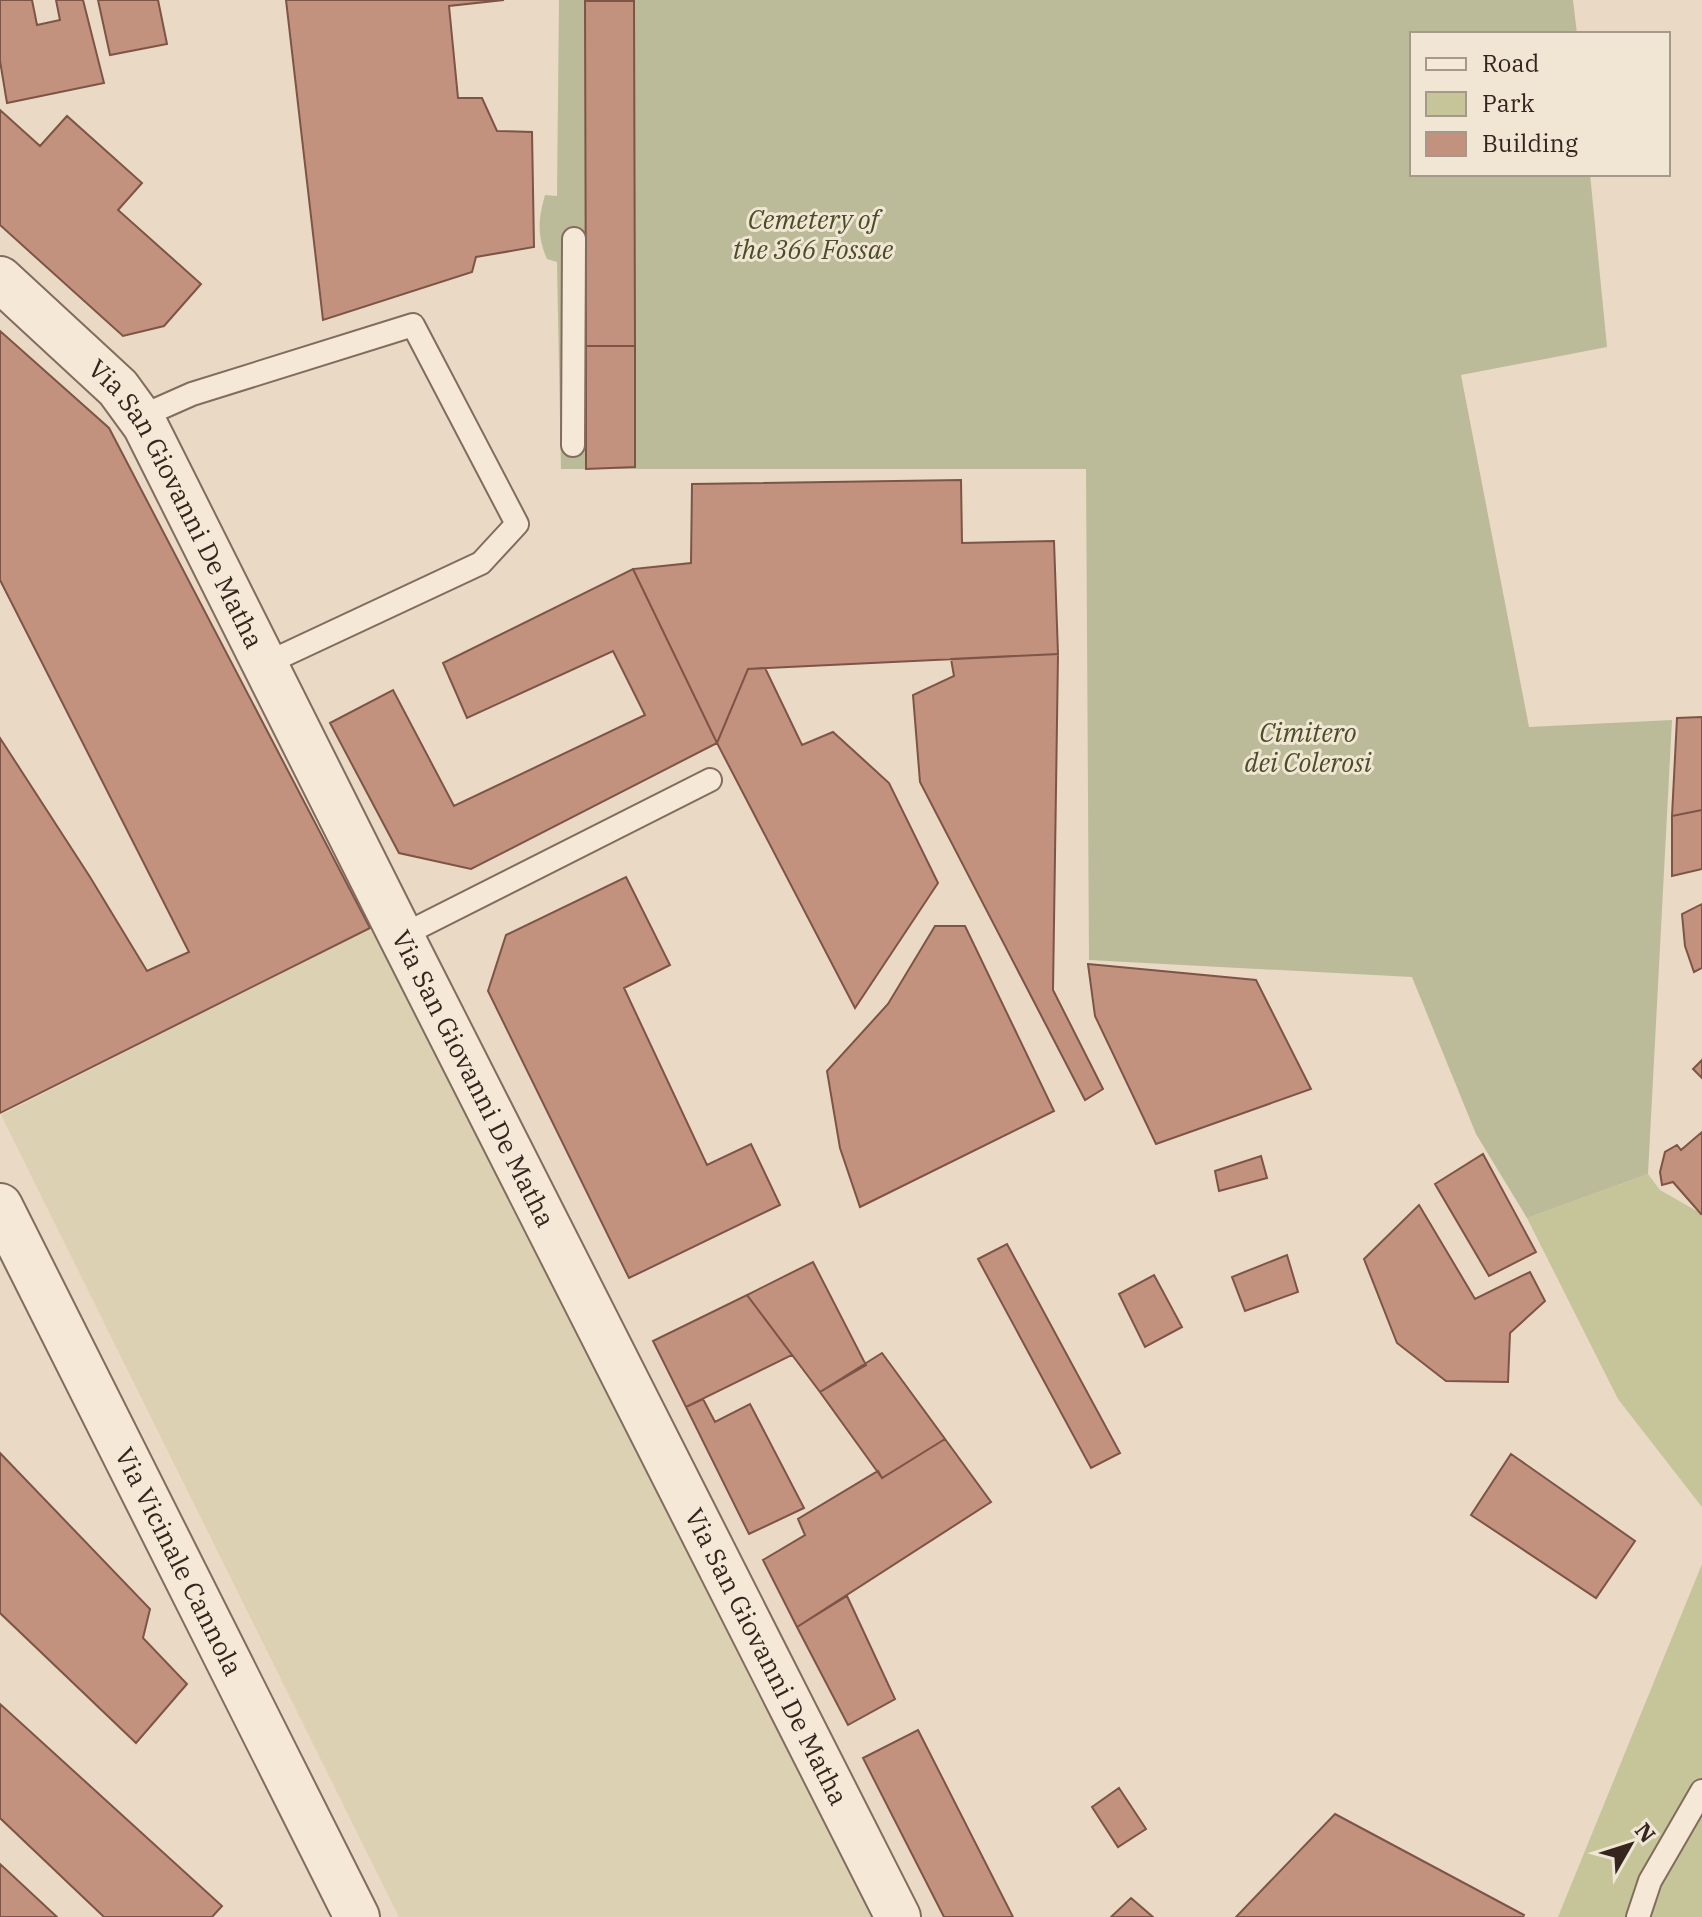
<svg xmlns="http://www.w3.org/2000/svg" width="1702" height="1917" font-family="'IBM Plex Serif',serif">
	<rect width="100%" height="100%" fill="#e9d9c5"/>
	<path fill="#ddd1b3" d="M 370,928 L 871,1917 L 399,1917 L 1,1115 Z"/>
	<path fill="#c6c59a" d="M 1648,1174 L 1660,1190 L 1702,1214 L 1702,1507 L 1618,1399 L 1527,1218 Z
		M 1702,1564 L 1702,1917 L 1558,1917 Z"/>
	<path fill="#bb9" d="M 559,0 L 1573,0 L 1577,34 L 1412,34 L 1412,174 L 1590,174 L 1607,347 L 1461,375 L 1529,727 L 1672,720 L 1648,1174 L 1527,1218 L 1476,1134 L 1412,977 L 1089,960 L 1086,469 L 561,469 L 557,262 L 547,259 C 537,235 538,220 545,195 L 557,196 Z"/>
	<path fill="#c3927f" stroke="#7e5446" stroke-width="2" d="M 0,0 L 32,0 L 37,25 L 60,20 L 56,0 L 83,0 L 104,83 L 7,103 L 0,61 Z
		M 98,0 L 158,0 L 167,44 L 110,55 Z
		M 286,0 L 504,0 L 449,6 L 458,98 L 482,98 L 497,131 L 532,132 L 534,247 L 476,257 L 472,272 L 323,320 Z
		M 585,1 L 634,1 L 635,346 L 586,346 Z
		M 0,110 L 40,146 L 67,116 L 142,183 L 118,210 L 201,284 L 164,326 L 123,336 L 0,225 Z
		M 0,331 L 109,428 L 370,928 L 0,1113 L 0,738 L 90,877 L 147,971 L 189,952 L 0,580 Z
		M 586,346 L 635,346 L 635,467 L 586,469 Z
		M 961,480 L 962,543 L 1054,541 L 1058,654 L 748,669 L 717,743 L 633,569 L 691,563 L 692,484 Z
		M 633,569 L 717,743 L 471,869 L 399,853 L 330,723 L 393,690 L 454,806 L 645,715 L 613,651 L 467,718 L 443,663 Z
		M 1058,654 L 1053,990 L 1103,1089 L 1085,1100 L 920,782 L 913,695 L 954,676 L 951,659 Z
		M 765,668 L 802,745 L 833,732 L 889,783 L 938,883 L 855,1008 L 717,743 L 748,669 Z
		M 1702,717 L 1702,810 L 1672,816 L 1677,718 Z
		M 1702,810 L 1702,869 L 1672,876 L 1672,816 Z
		M 626,877 L 670,965 L 624,988 L 707,1165 L 751,1144 L 780,1205 L 629,1278 L 488,991 L 506,935 Z
		M 1702,904 L 1702,968 L 1694,972 L 1685,946 L 1682,914 Z
		M 935,926 L 965,926 L 1054,1111 L 860,1207 L 840,1148 L 827,1071 L 888,1004 Z
		M 1088,964 L 1256,980 L 1311,1089 L 1156,1144 L 1095,1016 Z
		M 1702,1060 L 1702,1078 L 1693,1069 Z
		M 1702,1132 L 1702,1213 L 1701,1214 L 1673,1182 L 1662,1185 L 1660,1172 L 1665,1152 L 1677,1145 L 1681,1150 Z
		M 1483,1154 L 1536,1252 L 1489,1276 L 1435,1184 Z
		M 1261,1156 L 1267,1178 L 1219,1191 L 1215,1171 Z
		M 1419,1205 L 1475,1299 L 1530,1272 L 1545,1301 L 1510,1333 L 1508,1382 L 1446,1381 L 1397,1343 L 1364,1259 Z
		M 1007,1244 L 1120,1453 L 1091,1468 L 978,1259 Z
		M 1287,1255 L 1298,1292 L 1245,1311 L 1232,1277 Z
		M 813,1262 L 866,1365 L 820,1392 L 747,1295 Z
		M 1154,1275 L 1182,1327 L 1145,1347 L 1119,1294 Z
		M 747,1295 L 792,1355 L 686,1407 L 653,1341 Z
		M 882,1353 L 945,1439 L 882,1478 L 820,1392 Z
		M 703,1399 L 715,1422 L 750,1404 L 804,1508 L 749,1534 L 686,1407 Z
		M 945,1439 L 991,1502 L 797,1627 L 763,1560 L 805,1535 L 798,1519 L 878,1471 L 882,1478 Z
		M 0,1453 L 150,1609 L 143,1638 L 187,1684 L 136,1743 L 0,1613 Z
		M 1511,1454 L 1635,1541 L 1596,1598 L 1471,1515 Z
		M 847,1596 L 895,1699 L 848,1725 L 797,1627 Z
		M 0,1704 L 222,1906 L 212,1917 L 104,1917 L 0,1818 Z
		M 918,1730 L 1013,1917 L 944,1917 L 863,1758 Z
		M 1119,1788 L 1146,1829 L 1118,1847 L 1092,1807 Z
		M 1335,1814 L 1524,1915 L 1523,1917 L 1236,1917 Z
		M 0,1864 L 57,1917 L 0,1917 Z
		M 1131,1898 L 1153,1917 L 1111,1917 Z"/>
	<g fill="none" stroke-linecap="round" stroke-linejoin="round">
		<defs>
			<path id="service" d="M 140,417 L 192,394 L 413,325 L 517,524 L 481,563 L 265,664
				M 573,445 L 574,239
				M 401,936 L 710,780
				M 1638,1917 L 1650,1881 L 1702,1791"/>
			<g id="minor">
				<path id="s1" d="M 0,279 L 118,388 L 145,425 L 401,936 L 898,1917"/>
				<path id="s2" d="M 0,1206 L 357,1917"/>
			</g>
		</defs>
		<use href="#service" stroke="#826c5d" stroke-width="26"/>
		<use href="#minor" stroke="#826c5d" stroke-width="48"/>
		<use href="#service" stroke="#f5e8d7" stroke-width="22"/>
		<use href="#minor" stroke="#f5e8d7" stroke-width="44"/>
	</g>
	<g text-anchor="middle" stroke-width="6" stroke-linejoin="round" paint-order="stroke">
		<g font-size="26" font-style="italic" fill="#494e28" stroke="#f1e5d4">
			<text x="813" y="229">Cemetery of<tspan x="813" dy="30">the 366 Fossae</tspan></text>
			<text x="1308" y="742">Cimitero<tspan x="1308" dy="30">dei Colerosi</tspan></text>
		</g>
		<g font-size="26" fill="#34261f" stroke="#f1e5d4">
			<text dy="9" stroke="none"><textPath href="#s1" startOffset="290">Via San Giovanni De Matha</textPath></text>
			<text dy="9" stroke="none"><textPath href="#s1" startOffset="938">Via San Giovanni De Matha</textPath></text>
			<text dy="9" stroke="none"><textPath href="#s2" startOffset="398">Via Vicinale Cannola</textPath></text>
			<text dy="9" stroke="none"><textPath href="#s1" startOffset="1586">Via San Giovanni De Matha</textPath></text>
		</g>
	</g>
	<rect x="1410" y="32" width="260" height="144" fill="#f1e5d4" stroke="#a5998c" stroke-width="2"/>
	<rect x="1426" y="58" width="40" height="12" fill="#f5e8d7" stroke="#a5998c" stroke-width="2"/>
	<text x="1482" y="72" font-size="24" fill="#34261f">Road</text>
	<rect x="1426" y="92" width="40" height="24" fill="#c6c59a" stroke="#a5998c" stroke-width="2"/>
	<text x="1482" y="112" font-size="24" fill="#34261f">Park</text>
	<rect x="1426" y="132" width="40" height="24" fill="#c3927f" stroke="#a5998c" stroke-width="2"/>
	<text x="1482" y="152" font-size="24" fill="#34261f">Building</text>
	<g transform="translate(1630 1845) rotate(51)" stroke="#f1e5d4" stroke-width="6" paint-order="stroke">
	<path d="M0-6L14 30L0 20L-14 30Z" fill="#34261f"/>
	<text y="-12" font-size="22" font-weight="bold" text-anchor="middle" fill="#34261f">N</text>
	</g>
</svg>
